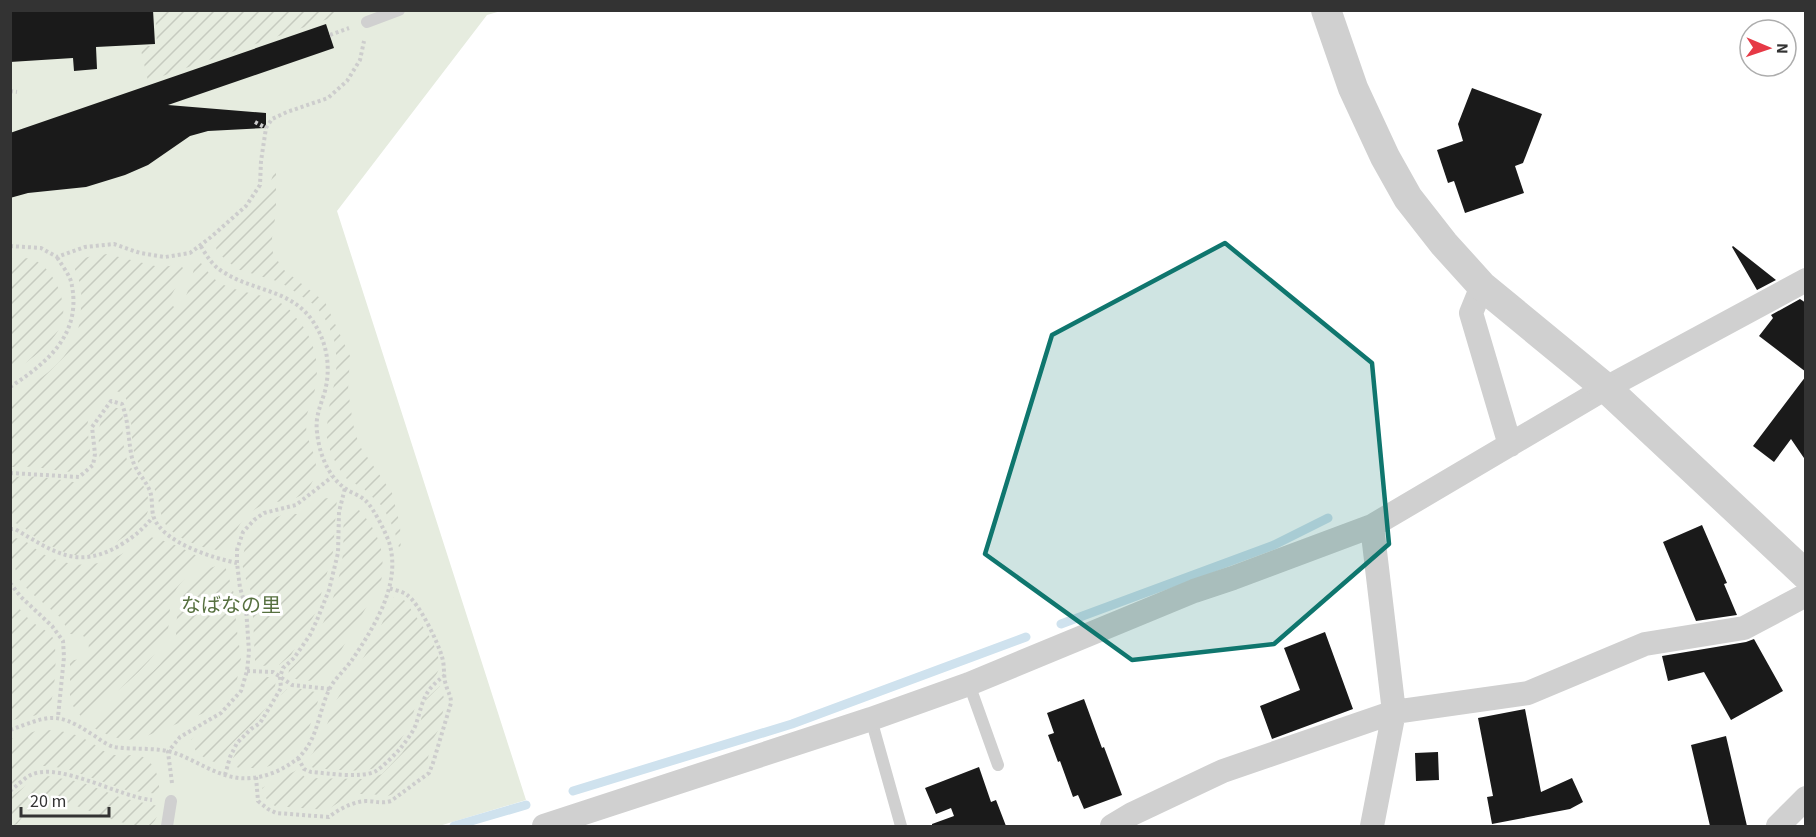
<svg xmlns="http://www.w3.org/2000/svg" width="1816" height="837" font-family="'Source Sans 3','Noto Sans JP',sans-serif">
	<defs>
		<pattern id="garden-furrows" width="10" height="10" patternUnits="userSpaceOnUse" patternTransform="scale(1.5)"><rect width="10" height="10" fill="#e6ecdf"/><path d="M-1 1l2-2M0 10L10 0M9 11l2-2" fill="none" stroke="#c6cbc0"/></pattern>
	</defs>
	<rect width="100%" height="100%" fill="#fff"/>
	<path fill="#e6ecdf" d="M 10,11 L 501,11 L 487,15 L 337,211 L 526,800 L 439,826 L 11,826 Z"/>
	<path fill="url(#garden-furrows)" d="M 155,11 L 155,10 L 345,11 L 342,14 L 148,81 L 140,46 L 157,46 Z
		M 276,166 L 276,212 L 272,238 L 273,254 L 284,270 L 325,302 L 350,356 L 348,390 L 353,424 L 359,445 L 392,493 L 400,525 L 401,555 L 394,529 L 383,507 L 364,489 L 344,477 L 331,454 L 326,434 L 330,401 L 335,381 L 337,361 L 334,339 L 327,322 L 316,306 L 300,295 L 280,282 L 237,269 L 217,252 L 215,242 L 228,232 L 268,190 Z
		M 107,254 L 159,267 L 180,265 L 183,268 L 180,280 L 168,301 L 176,309 C 188,301 192,277 195,264 L 200,262 C 207,270 213,280 222,284 C 243,295 268,293 287,307 C 291,311 295,317 299,321 C 315,341 320,364 315,389 C 313,401 305,413 306,425 C 306,449 328,463 307,490 C 296,504 272,499 257,508 C 237,519 237,537 223,550 C 206,551 173,538 164,522 C 160,514 160,504 157,495 C 151,478 136,466 133,447 C 131,434 133,396 119,392 C 109,388 90,412 88,421 C 85,434 97,460 83,469 C 71,475 54,469 42,468 C 32,466 21,467 11,467 L 11,398 C 46,376 81,354 81,307 C 81,300 82,291 80,284 C 78,277 75,269 72,262 L 88,257 Z
		M 11,259 C 17,259 28,257 34,260 C 56,270 71,308 59,329 C 49,348 27,361 11,374 Z
		M 113,408 L 119,408 L 123,412 C 122,427 122,448 128,462 C 133,473 144,483 147,494 C 154,520 136,529 118,541 C 104,551 89,559 71,554 C 62,552 50,545 41,541 C 30,535 25,524 11,522 L 11,478 C 27,474 46,478 62,480 C 68,481 74,483 81,482 C 85,481 89,479 92,476 C 111,455 84,428 113,408 Z
		M 337,497 L 333,552 L 316,612 L 291,655 L 279,665 L 259,666 L 255,661 L 252,594 L 245,577 L 242,563 L 245,546 L 250,534 L 258,524 L 285,514 L 299,514 L 320,499 Z
		M 353,504 C 376,526 387,549 381,582 L 326,676 C 314,683 301,681 288,677 L 289,670 C 320,644 339,592 343,553 C 345,536 339,517 353,504 Z
		M 146,536 C 165,540 184,548 200,558 L 200,562 C 190,574 174,586 171,603 C 168,615 171,626 165,638 C 149,669 109,697 83,719 L 70,702 L 70,661 L 84,658 L 89,652 C 89,635 86,636 70,634 L 61,618 L 29,591 L 19,579 L 12,560 L 11,538 C 27,538 30,546 43,554 C 67,567 95,569 120,555 C 130,550 136,541 146,536 Z
		M 216,566 L 225,566 L 235,597 L 236,624 L 241,658 L 237,680 L 227,697 L 214,709 L 139,739 C 119,741 109,736 92,727 C 103,716 113,705 125,695 C 143,679 166,665 175,640 C 177,634 176,624 177,617 C 180,593 192,573 216,566 Z
		M 394,597 L 404,600 L 408,605 C 419,622 436,641 439,661 C 442,676 425,684 419,695 C 415,703 414,713 411,722 C 405,734 387,763 374,768 C 361,773 328,769 314,768 L 309,766 L 307,761 L 313,753 L 326,727 L 337,699 L 374,641 Z
		M 10,604 C 20,606 24,615 31,621 C 38,627 48,630 53,638 C 58,648 55,698 49,707 C 42,718 21,716 11,721 Z
		M 268,677 L 275,678 C 280,705 243,730 228,748 C 224,753 222,758 217,763 C 204,758 194,754 191,740 C 220,718 240,713 255,678 Z
		M 440,686 L 445,701 L 440,727 L 431,743 L 426,768 L 418,775 L 410,776 L 393,794 L 385,797 L 373,794 L 358,794 L 341,801 L 327,810 L 275,806 L 267,800 L 262,788 L 297,770 L 306,778 L 362,779 L 374,777 L 382,774 L 402,753 L 419,728 L 426,699 Z
		M 287,689 L 301,689 L 320,693 C 313,721 303,755 272,765 C 262,769 250,768 239,768 L 234,766 L 233,758 L 238,749 L 262,726 L 282,694 Z
		M 39,730 C 61,730 73,732 92,743 C 97,746 102,751 108,753 C 126,761 143,744 156,772 C 159,780 160,786 158,794 L 126,790 L 70,770 L 51,766 L 34,766 L 11,785 L 11,739 Z
		M 47,776 L 81,782 L 122,798 L 158,806 C 159,815 156,820 150,826 L 133,825 L 116,821 L 66,802 L 54,802 L 27,811 L 17,824 L 11,826 L 11,797 L 36,778 Z"/>
	<g fill="none" stroke-linecap="round" stroke-linejoin="round">
		<path stroke="#cfe2ee" stroke-width="9" d="M 1061,624 L 1274,545 L 1328,518
			M 573,791 L 792,724 L 1026,637
			M 454,826 L 526,805"/>
	</g>
	<path fill="#1a1a1a" d="M 10,10 L 153,10 L 155,44 L 96,47 L 97,69 L 74,71 L 73,58 L 10,62 Z
		M 326,24 L 334,48 L 168,105 L 266,113 L 266,128 L 208,131 L 190,136 L 148,165 L 125,175 L 86,187 L 28,193 L 10,198 L 10,133 Z
		M 1472,88 L 1542,114 L 1523,163 L 1515,166 L 1524,193 L 1465,213 L 1454,181 L 1448,183 L 1437,150 L 1463,141 L 1458,124 Z
		M 1733,246 L 1776,280 L 1757,290 L 1732,247 Z
		M 1800,299 L 1806,303 L 1806,372 L 1759,336 L 1773,318 L 1771,315 Z
		M 1806,376 L 1806,461 L 1791,439 L 1774,462 L 1753,446 Z
		M 1702,525 L 1727,583 L 1724,584 L 1737,615 L 1696,621 L 1663,542 Z
		M 1325,632 L 1353,709 L 1272,739 L 1260,706 L 1300,690 L 1284,648 Z
		M 1754,639 L 1783,691 L 1731,720 L 1704,672 L 1668,681 L 1662,656 L 1746,642 Z
		M 1084,699 L 1102,748 L 1104,747 L 1122,795 L 1084,809 L 1078,795 L 1073,797 L 1060,761 L 1058,762 L 1048,735 L 1054,733 L 1047,713 Z
		M 1525,709 L 1541,792 L 1572,778 L 1583,802 L 1570,809 L 1492,824 L 1487,797 L 1493,796 L 1478,718 Z
		M 1726,736 L 1747,826 L 1710,826 L 1691,745 Z
		M 1438,752 L 1439,780 L 1416,781 L 1415,753 Z
		M 979,767 L 991,802 L 996,800 L 1006,826 L 932,826 L 932,824 L 954,816 L 951,808 L 936,814 L 925,788 Z"/>
	<g fill="none" stroke-linecap="round" stroke-linejoin="round">
		<path stroke="#cdcdcd" stroke-width="4" stroke-dasharray="3 3" stroke-linecap="butt" d="M 330,35 L 349,28
			M 10,91 L 17,92
			M 255,122 L 266,128
			M 10,246 L 41,248 L 57,257 L 85,247 L 114,244 L 140,253 L 165,257 L 190,253 L 211,237 L 246,206 L 260,185 L 261,161 L 266,128 L 272,119 L 287,112 L 328,98 L 347,81 L 360,60 L 364,41
			M 10,387 C 47,363 81,335 72,286 C 71,276 62,266 57,257
			M 10,473 L 79,477 L 93,465 L 95,454 L 92,427 L 111,401 L 122,404 C 129,422 128,440 132,458 C 135,471 145,479 150,491 C 153,500 151,510 154,518 C 164,543 213,558 237,563
			M 10,529 L 15,529 C 54,552 78,571 122,544 C 136,535 142,530 153,517
			M 10,583 L 21,597 L 52,626 L 63,641 L 64,657 L 58,717
			M 247,671 L 273,672 L 292,685 L 330,689
			M 10,730 C 47,717 55,710 90,733 C 97,737 106,745 114,747 C 134,750 156,747 175,753 C 200,762 223,781 251,778 C 267,777 285,769 298,758 C 318,740 318,713 329,690 C 334,679 345,670 352,660 C 374,627 402,584 389,542 C 385,531 374,509 366,501 C 361,496 352,493 346,489 C 328,477 319,453 317,432 C 315,416 321,405 325,391 C 331,367 327,343 314,323 C 292,289 255,292 225,273 C 213,267 207,256 200,245
			M 298,758 L 304,769 L 311,772 C 328,773 361,779 376,771 C 384,766 393,756 400,749 C 406,741 415,730 417,721 C 424,698 424,691 445,675
			M 225,775 L 230,757 L 237,743 L 251,729 L 260,723 L 268,710 L 281,688 L 280,677 L 283,668 L 294,658 L 310,635 L 317,620 L 329,590 L 338,553 L 339,512 L 345,488
			M 256,777 L 258,801 L 268,809 L 276,813 L 329,817 C 339,809 352,802 366,801 C 375,801 382,804 391,801 L 429,773 L 433,763 L 451,703 C 451,695 448,693 446,685 C 443,677 445,666 442,657 C 438,642 419,603 407,595 C 402,591 394,590 389,588
			M 172,783 L 168,752 L 180,737 L 221,713 L 241,691 L 247,671 L 249,652 L 246,607 L 240,588 L 237,563 L 237,550 L 243,532 L 254,520 L 264,513 L 296,505 L 332,477
			M 10,791 C 17,786 25,777 33,774 C 62,763 120,797 152,800"/>
		<path stroke="#d0d0d0" stroke-width="12" d="M 367,22 L 399,10
			M 969,684 L 998,765
			M 871,719 L 901,826
			M 167,826 L 171,801"/>
		<path stroke="#d0d0d0" stroke-width="24" d="M 1482,286 L 1471,313 L 1510,445
			M 544,826 L 871,719 L 969,684 L 1194,591 L 1233,578 L 1372,526 L 1606,388 L 1806,280
			M 1112,826 L 1132,814 L 1223,771 L 1394,712 L 1528,693 L 1645,644 L 1744,628 L 1806,595
			M 1372,826 L 1394,712 L 1372,526
			M 1778,826 L 1806,798"/>
		<path stroke="#d0d0d0" stroke-width="30" d="M 1326,10 L 1353,88 L 1385,157 L 1408,198 L 1444,244 L 1482,286 L 1606,388 L 1806,575"/>
	</g>
	<path fill="#0f766e" fill-opacity="0.2" stroke="#0f766e" stroke-width="4.5" stroke-linejoin="round" d="M 1225,243 L 1372,363 L 1389,544 L 1274,644 L 1132,660 L 985,554 L 1052,335 Z"/>
	<g text-anchor="middle" stroke-width="6" stroke-linejoin="round" paint-order="stroke">
		<g font-size="20" fill="#56703f" stroke="#fff">
			<text x="231" y="612">なばなの里</text>
		</g>
	</g>
	<rect width="1816" height="837" fill="none" stroke="#333333" stroke-width="24"/>
	<g transform="translate(1768 48) rotate(92)"><circle r="28" fill="#ffffff" stroke="#adadad" stroke-width="1.5"/>
	<path d="M0-4.5L10 22L0 15L-10 22Z" fill="#e63946"/>
	<text y="-9" font-size="16" font-weight="bold" text-anchor="middle" fill="#333333">N</text>
	</g>
	<path d="M21 807v9h88v-9" fill="none" stroke="#333333" stroke-width="3"/>
	<text x="30" y="807" font-size="18" fill="#333333" stroke="#ffffff" stroke-width="4.5" paint-order="stroke">20 m</text>
</svg>
